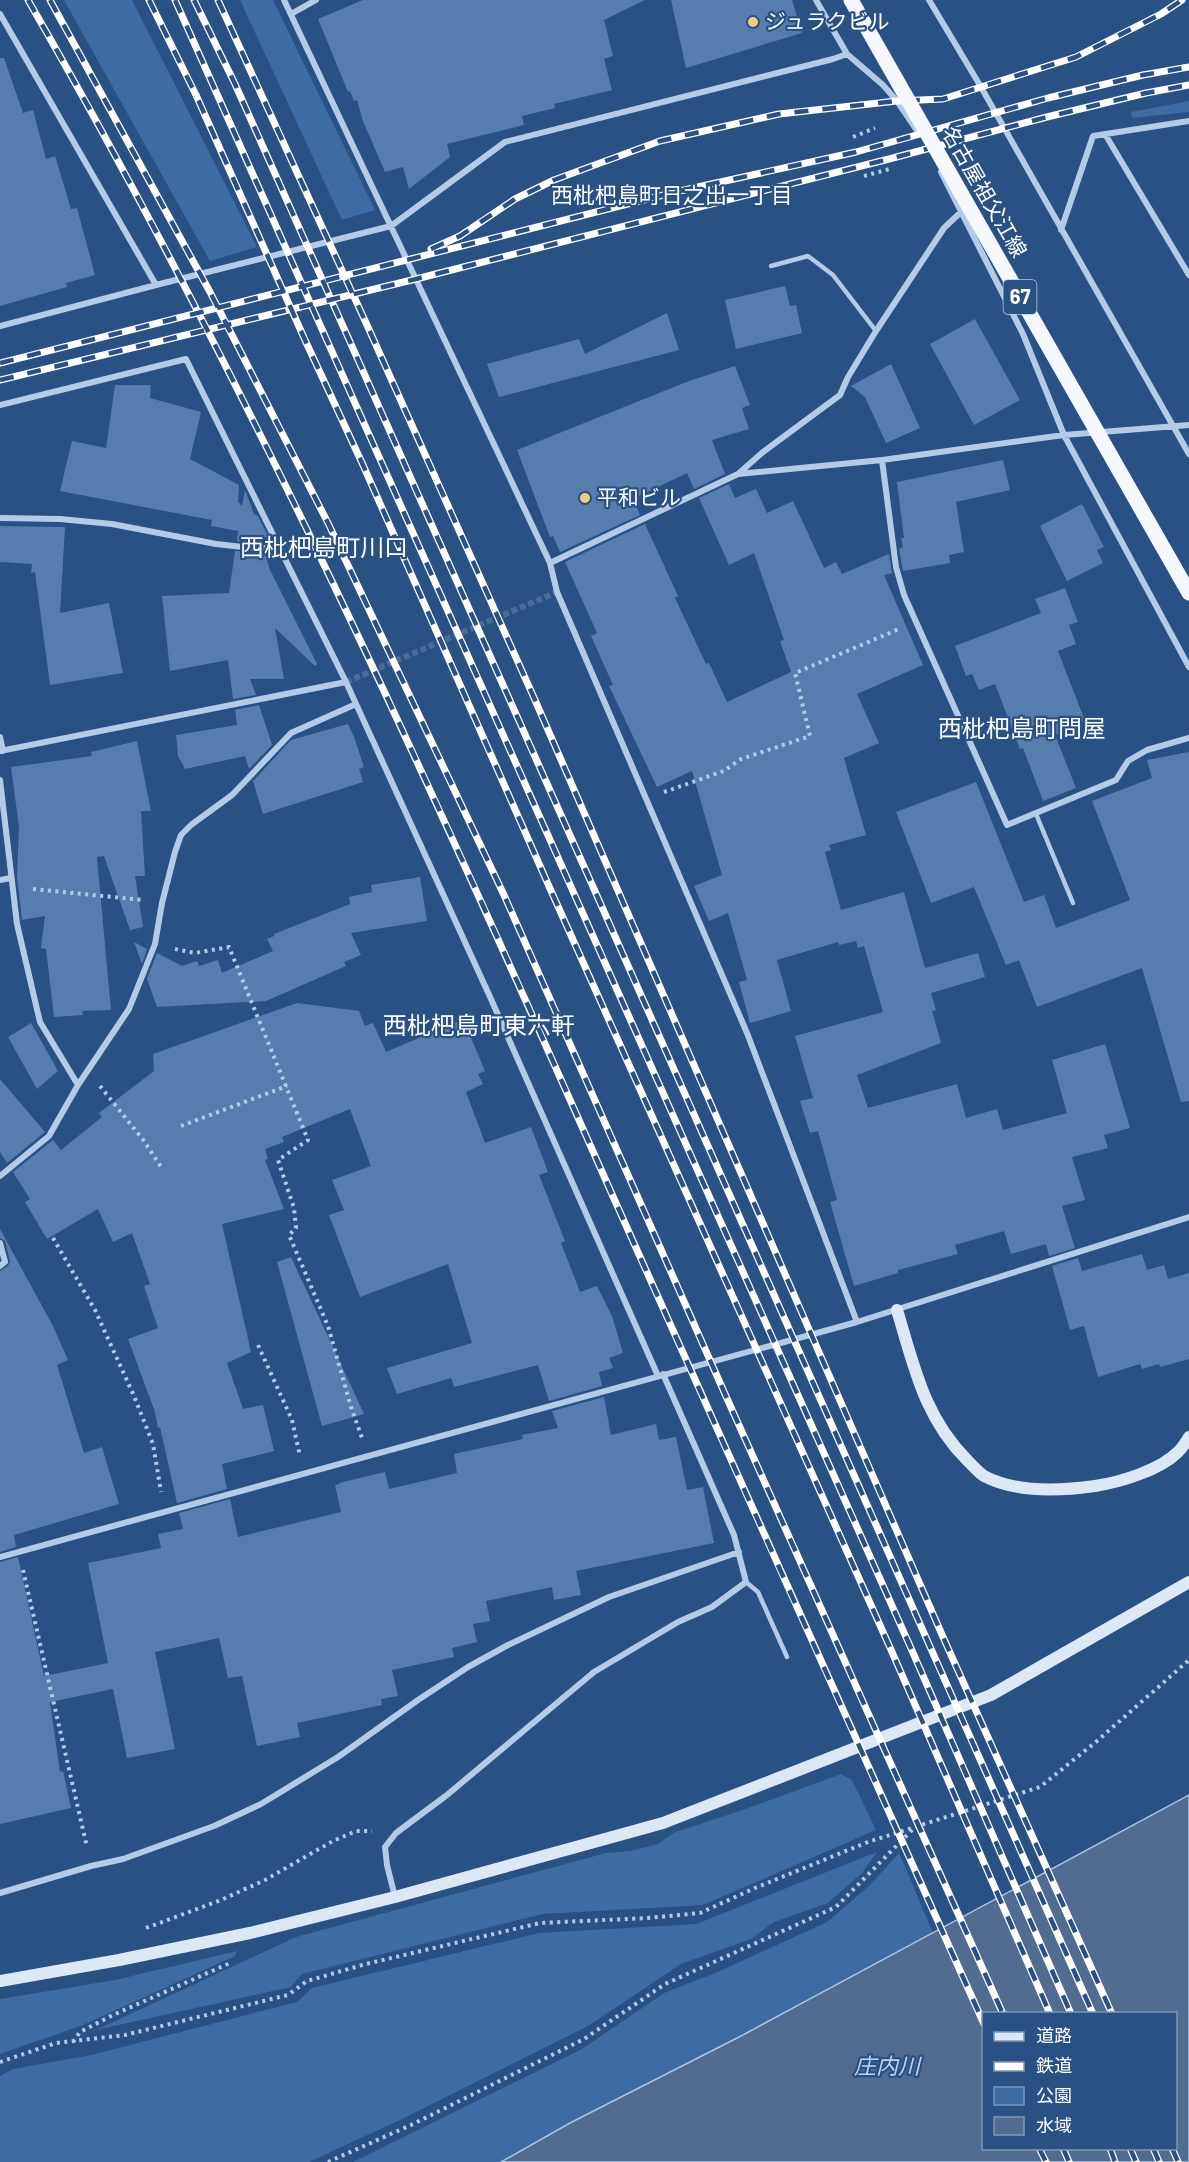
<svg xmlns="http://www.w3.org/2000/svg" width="1189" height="2162" font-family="Barlow,'Noto Sans JP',sans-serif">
	<rect width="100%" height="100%" fill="#295184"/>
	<path fill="#3e6ba1" d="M 64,0 L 132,0 L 257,247 L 210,261 Z
		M 240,0 L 273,0 L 375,210 L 342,220 Z
		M 1189,101 L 1189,112 L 1132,118 L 1131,112 Z
		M 841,1774 L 852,1780 L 876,1830 L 703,1905 L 542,1914 L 302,1974 L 291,1987 L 96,2030 L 296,1937 L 606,1853 L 630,1851 L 658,1844 L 675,1832 L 740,1811 Z
		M 877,1852 L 862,1873 L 828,1903 L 774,1922 L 751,1939 L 681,1964 L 588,2026 L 402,2119 L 309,2162 L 0,2162 L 0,2076 L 13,2069 L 91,2055 L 297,2002 L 312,1988 L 539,1933 L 696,1924 Z
		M 899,1853 L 933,1933 L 741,2036 L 570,2123 L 501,2162 L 353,2162 L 582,2049 L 664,1993 L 720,1971 L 827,1922 L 869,1886 Z
		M 237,1951 L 235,1956 L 83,2025 L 0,2054 L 0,1999 L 115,1980 Z"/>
	<path fill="#506c90" stroke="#a9c6e7" stroke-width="1.5" fill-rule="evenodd" d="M 1189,1795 L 1189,2162 L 501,2162 L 570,2123 L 741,2036 ZM 984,2014 L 1176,2014 L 1176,2148 L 984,2148 Z"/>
	<path fill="#567dae" d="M 363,0 L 645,0 L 604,20 L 613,56 L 604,59 L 612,90 L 554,104 L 555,108 L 522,116 L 524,125 L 447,144 L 450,157 L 409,189 L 403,167 L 385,172 L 363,121 L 357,100 L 354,101 L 350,91 L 348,92 L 318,19 Z
		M 671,0 L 792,0 L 802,33 L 686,68 Z
		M 0,58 L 4,58 L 23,113 L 33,110 L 46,159 L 55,156 L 71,209 L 77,208 L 95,275 L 66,283 L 67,287 L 0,306 Z
		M 785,286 L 790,306 L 796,305 L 802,333 L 736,349 L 725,300 Z
		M 667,313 L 679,350 L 499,397 L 487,364 L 579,339 L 585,354 Z
		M 975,319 L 1020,400 L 974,425 L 930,344 Z
		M 891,364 L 920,428 L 886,443 L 865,397 L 851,386 Z
		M 735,366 L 750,405 L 742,408 L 749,429 L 712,440 L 725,474 L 694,489 L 687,473 L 633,499 L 640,515 L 560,552 L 553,536 L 550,537 L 517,450 L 689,381 Z
		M 115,385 L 151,385 L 150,398 L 201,412 L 190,459 L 239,485 L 238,502 L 242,506 L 245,490 L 254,514 L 258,516 L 269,538 L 261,536 L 262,543 L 261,544 L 237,541 L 238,531 L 211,526 L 212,520 L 60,491 L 72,441 L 106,448 Z
		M 1003,460 L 1010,490 L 956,502 L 964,552 L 949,555 L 950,563 L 903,571 L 899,549 L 903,547 L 901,538 L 904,538 L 897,482 Z
		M 729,484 L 735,498 L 756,489 L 767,513 L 793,501 L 824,568 L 836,562 L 842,574 L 889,554 L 892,573 L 884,575 L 923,665 L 857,694 L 879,743 L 844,758 L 866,835 L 829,845 L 831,850 L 825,852 L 841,910 L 904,892 L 925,968 L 978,953 L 985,977 L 931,993 L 936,1010 L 932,1011 L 941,1043 L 857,1075 L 868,1108 L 957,1084 L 966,1118 L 997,1109 L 1003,1130 L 1067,1113 L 1052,1060 L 1105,1044 L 1130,1128 L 1104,1135 L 1108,1148 L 1072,1157 L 1085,1200 L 1062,1206 L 1075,1248 L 1049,1256 L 1046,1244 L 1011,1254 L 1004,1231 L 955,1245 L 958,1254 L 898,1270 L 898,1273 L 854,1286 L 830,1202 L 837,1200 L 818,1131 L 810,1133 L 800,1101 L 813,1098 L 795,1036 L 883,1012 L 864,946 L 858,948 L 856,941 L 839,945 L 838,942 L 777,960 L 791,1011 L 750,1023 L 739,982 L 747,980 L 728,913 L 709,921 L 694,886 L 722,875 L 692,771 L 657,787 L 609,686 L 613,685 L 591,636 L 597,633 L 565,562 L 645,524 L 678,596 L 675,598 L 706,664 L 709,663 L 727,702 L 791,672 L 780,641 L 784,640 L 754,553 L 729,565 L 699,498 Z
		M 1082,504 L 1104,547 L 1097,550 L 1103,563 L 1067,581 L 1040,526 Z
		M 0,526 L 65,527 L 60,613 L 109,603 L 123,673 L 50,685 L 35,572 L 31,573 L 32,564 L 0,562 Z
		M 235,551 L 265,553 L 270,570 L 317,664 L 315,666 L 275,628 L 284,679 L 250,679 L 256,695 L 233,699 L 228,660 L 170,671 L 162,596 L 229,593 Z
		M 1065,588 L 1078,622 L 1069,625 L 1076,644 L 1058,651 L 1085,721 L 1062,730 L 1062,732 L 1055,735 L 1076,788 L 1043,801 L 1023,748 L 1020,749 L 995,684 L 979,690 L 972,674 L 966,676 L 955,646 L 1041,613 L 1035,599 Z
		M 259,705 L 272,745 L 249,769 L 245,756 L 185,769 L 178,756 L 176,735 L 237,725 L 235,710 Z
		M 348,724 L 354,737 L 364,767 L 359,769 L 363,782 L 263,814 L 253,781 L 291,740 Z
		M 137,741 L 151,811 L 141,811 L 145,876 L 135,876 L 143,927 L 130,930 L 104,856 L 97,857 L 111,1010 L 82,1011 L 83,1015 L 54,1017 L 46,949 L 41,948 L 45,916 L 22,920 L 17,876 L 19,827 L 11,767 L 92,756 L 91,752 Z
		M 1189,752 L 1189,1101 L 1181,1102 L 1142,968 L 1037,1007 L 1019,960 L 1006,965 L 974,887 L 931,903 L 896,812 L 976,782 L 1024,902 L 1044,895 L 1056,928 L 1130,900 L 1092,801 L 1152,778 L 1147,760 Z
		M 420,877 L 427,921 L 351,933 L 361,955 L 344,962 L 346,966 L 266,1001 L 157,1007 L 147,979 L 157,953 L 182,966 L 197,961 L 199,966 L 218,960 L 222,973 L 273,951 L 267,939 L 274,936 L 274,934 L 350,904 L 349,897 L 372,892 L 371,885 Z
		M 134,942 L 147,949 L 142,964 Z
		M 297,1003 L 359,1011 L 365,1026 L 373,1023 L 386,1052 L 463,1019 L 485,1071 L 478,1074 L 483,1084 L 466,1092 L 485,1143 L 531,1127 L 548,1172 L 539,1175 L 565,1241 L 561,1243 L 580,1292 L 597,1286 L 612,1316 L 623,1353 L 609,1358 L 613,1368 L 599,1372 L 602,1386 L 549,1401 L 538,1365 L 454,1387 L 451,1378 L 397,1394 L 387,1368 L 472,1343 L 448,1264 L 360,1297 L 329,1215 L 344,1210 L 332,1180 L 371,1166 L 350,1109 L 282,1137 L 284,1142 L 265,1149 L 268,1159 L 265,1160 L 284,1209 L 222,1224 L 251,1352 L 227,1363 L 243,1409 L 263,1405 L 274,1451 L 222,1464 L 227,1489 L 177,1503 L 160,1427 L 158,1428 L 155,1412 L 128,1339 L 158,1328 L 144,1286 L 150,1284 L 132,1233 L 113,1242 L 98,1209 L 47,1239 L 25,1202 L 30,1199 L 13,1172 L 53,1140 L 61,1150 L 102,1117 L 99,1113 L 154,1071 L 153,1054 Z
		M 31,1023 L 58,1071 L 37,1089 L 8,1037 Z
		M 0,1079 L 45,1132 L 7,1163 L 0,1152 Z
		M 0,1229 L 53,1326 L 68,1360 L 57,1365 L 84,1453 L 102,1447 L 119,1504 L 14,1535 L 16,1547 L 0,1552 L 0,1271 L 8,1266 L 10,1261 L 5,1241 L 0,1238 Z
		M 1142,1254 L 1147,1270 L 1164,1265 L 1168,1279 L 1189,1273 L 1189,1359 L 1160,1367 L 1159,1364 L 1142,1369 L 1140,1364 L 1098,1377 L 1084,1326 L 1070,1330 L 1052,1266 L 1078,1258 L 1082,1271 Z
		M 291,1257 L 364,1414 L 322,1426 L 277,1262 Z
		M 604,1397 L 611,1435 L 656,1424 L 659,1440 L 676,1437 L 687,1490 L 703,1487 L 714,1543 L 576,1571 L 581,1595 L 554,1600 L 552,1587 L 486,1601 L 490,1621 L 473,1624 L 477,1642 L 452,1648 L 454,1657 L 392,1670 L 398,1696 L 381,1699 L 382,1705 L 297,1723 L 300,1737 L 257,1746 L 242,1676 L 228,1678 L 219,1638 L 155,1652 L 175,1749 L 127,1758 L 113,1689 L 50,1702 L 60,1772 L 63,1771 L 71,1808 L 0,1824 L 0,1562 L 18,1557 L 44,1676 L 108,1663 L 88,1563 L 161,1548 L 158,1534 L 183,1529 L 179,1513 L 230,1499 L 238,1537 L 341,1512 L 335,1485 L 340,1484 L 339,1483 L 385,1472 L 389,1489 L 457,1473 L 454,1454 L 523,1439 L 522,1435 L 558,1428 L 552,1411 Z"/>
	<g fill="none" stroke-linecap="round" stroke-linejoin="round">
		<path stroke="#496b96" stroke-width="6" stroke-dasharray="6 3" stroke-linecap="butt" d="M 346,682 L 557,592"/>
		<path stroke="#b4cbe7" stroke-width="4" stroke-dasharray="3 4.5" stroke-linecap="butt" d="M 853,137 L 875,128
			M 864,176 L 893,168
			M 664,792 L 724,771 L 741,759 L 810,736 L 795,673 L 899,629
			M 33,889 L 142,900
			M 175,949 L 195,953 L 229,947 L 308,1140 L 278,1160 L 294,1208 L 296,1228 L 289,1235 L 328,1326 L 351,1407 L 362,1438
			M 100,1086 L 144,1141 L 161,1167
			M 181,1126 L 287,1086
			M 53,1238 L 95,1310 L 134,1396 L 153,1444 L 161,1492
			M 258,1345 L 292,1420 L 300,1456
			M 23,1570 L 87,1847
			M 146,1928 L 221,1900 L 265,1880 L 333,1841 L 356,1831 L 372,1831
			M 73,2042 L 80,2032 L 113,2015 L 230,1963
			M 0,2062 L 56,2043 L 125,2035 L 288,1995 L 307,1981 L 366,1964 L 540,1923 L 648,1918 L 700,1913 L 755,1888 L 868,1842 L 1040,1787 L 1097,1741 L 1189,1660
			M 328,2162 L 411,2125 L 584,2039 L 665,1984 L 836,1907 L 914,1828"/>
		<path stroke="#b4cbe7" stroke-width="4.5" d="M 771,266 L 808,256 L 833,275 L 876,331
			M 1036,814 L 1073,903
			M 746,1582 L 758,1592 L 787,1657"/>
		<path stroke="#b4cbe7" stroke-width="6" d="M 284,0 L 550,563 L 557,592 L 747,1033 L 857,1322
			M 816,0 L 847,54 L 883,85 L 897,101 L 918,132
			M 929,0 L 981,87 L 1189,454
			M 0,14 L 156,285 L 0,326
			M 291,14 L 316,0
			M 1105,134 L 1189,275
			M 941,172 L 1023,334 L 1064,435 L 1189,667
			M 1061,230 L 1093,136 L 1189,121
			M 156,285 L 391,226 L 505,142 L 833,59 L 847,54
			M 0,405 L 186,359 L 346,682
			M 882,460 L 896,567 L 904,595 L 1007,825 L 1116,780 L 1128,761 L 1147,750 L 1189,738
			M 738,474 L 763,452 L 840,395 L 848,377 L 876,331 L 944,228 L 962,211
			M 0,518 L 60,519 L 112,524 L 216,544 L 261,549 L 278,544
			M 550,563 L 738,474 L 882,460 L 1064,435 L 1189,425
			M 0,737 L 3,751
			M 0,751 L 346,682 L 491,999 L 658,1376
			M 0,780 L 17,924 L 40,1022 L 78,1085
			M 0,880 L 11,878
			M 0,1176 L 49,1136 L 78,1085 L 129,1009 L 155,944 L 162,903 L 175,852 L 181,835 L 191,825 L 232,795 L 291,733 L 356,704
			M 0,1243 L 5,1262 L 0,1266
			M 0,1557 L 857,1322 L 1189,1217
			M 0,1893 L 91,1866 L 123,1859 L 214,1826 L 261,1804 L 338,1757 L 418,1700 L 468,1667 L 508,1645 L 609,1597 L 739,1552
			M 395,1897 L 387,1865 L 385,1847 L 396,1833 L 447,1795 L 594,1672 L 678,1622 L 712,1607 L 746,1582 L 734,1535 L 663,1374"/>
		<path stroke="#dde8f7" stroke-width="12" d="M 897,1310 C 914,1366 924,1417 967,1460 C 972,1465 978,1472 984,1476 C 1016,1493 1060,1491 1095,1486 C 1121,1482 1160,1470 1178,1452 C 1182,1448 1186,1442 1189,1437
			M 0,1981 L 119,1960 L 250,1933 L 395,1897 L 663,1823 L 991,1695 L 1189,1582"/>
		<defs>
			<path id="rail" d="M 28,0 C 249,383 432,788 611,1192 C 735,1469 859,1746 984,2024
				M 50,0 L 210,292 L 328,523 L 504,895 L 725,1394 L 1003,2014
				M 149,0 L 196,95 L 305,340 L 363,465 L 548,884 L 892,1652 L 1050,2014
				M 175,0 L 910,1646 L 1071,2014
				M 194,0 L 235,84 L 586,871 L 1093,2014
				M 218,0 L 367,325 L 535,700 L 943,1637 L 1112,2014
				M 431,249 L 460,236 L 515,199 L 554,180 L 660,141 L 779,114 L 897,101 L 943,99 L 1076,57 L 1161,14 L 1182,0
				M 0,363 L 675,192 L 856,152 L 1048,98 L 1143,75 L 1189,67
				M 0,380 L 416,279 L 889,159 L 1047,117 L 1146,93 L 1189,85
				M 1039,2148 L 1046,2162
				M 1063,2148 L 1069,2162
				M 1110,2148 L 1115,2162
				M 1130,2148 L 1136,2162
				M 1153,2148 L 1159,2162
				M 1172,2148 L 1178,2162"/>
		</defs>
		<use href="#rail" stroke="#fff" stroke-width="7"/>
		<use href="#rail" stroke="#295184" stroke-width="4.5" stroke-dasharray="14" stroke-linecap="butt"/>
		<path stroke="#f5f8fe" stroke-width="15" d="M 851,0 L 1189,593"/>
	</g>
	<g fill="#eecd7b" stroke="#295184" stroke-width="2">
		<circle cx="753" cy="22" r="6"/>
		<circle cx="585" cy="498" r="6"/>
	</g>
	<g text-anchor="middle" stroke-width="4.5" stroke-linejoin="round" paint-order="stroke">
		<rect fill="#295184" stroke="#bfcbda" stroke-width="1.5" x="1003.5" y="280" width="33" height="34" rx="4.5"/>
		<g font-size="20" font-weight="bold" fill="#fff">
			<text x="1020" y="304">67</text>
		</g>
		<g font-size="21" fill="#fff" stroke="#295184" text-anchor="start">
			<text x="765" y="29">ジュラクビル</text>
			<text x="597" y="505">平和ビル</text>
		</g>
		<g font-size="21" fill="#fff" stroke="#295184">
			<text transform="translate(984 192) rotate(60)" y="7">名古屋祖父江線</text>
		</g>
		<g font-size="22" fill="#fff" stroke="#295184">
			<text x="672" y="203">西枇杷島町日之出一丁目</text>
		</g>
		<g font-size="22" font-style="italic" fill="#bfd5ee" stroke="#295184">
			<text x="887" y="2074">庄内川</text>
		</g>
		<g font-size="24" fill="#fff" stroke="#295184">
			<text x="324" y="556">西枇杷島町川口</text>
			<text x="1022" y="737">西枇杷島町問屋</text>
			<text x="479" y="1034">西枇杷島町東六軒</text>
		</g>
	</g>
	<rect x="982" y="2012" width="195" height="138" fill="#295184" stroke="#7f97b5" stroke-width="1.5"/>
	<rect x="994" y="2032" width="30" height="9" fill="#dde8f7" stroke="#7f97b5" stroke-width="1.5"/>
	<text x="1036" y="2042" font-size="18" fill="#ffffff">道路</text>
	<rect x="994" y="2062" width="30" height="9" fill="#ffffff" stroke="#7f97b5" stroke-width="1.5"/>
	<text x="1036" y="2072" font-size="18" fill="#ffffff">鉄道</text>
	<rect x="994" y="2087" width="30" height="18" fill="#3e6ba1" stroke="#7f97b5" stroke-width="1.5"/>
	<text x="1036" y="2102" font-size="18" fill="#ffffff">公園</text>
	<rect x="994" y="2117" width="30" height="18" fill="#506c90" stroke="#7f97b5" stroke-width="1.5"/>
	<text x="1036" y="2132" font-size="18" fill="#ffffff">水域</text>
</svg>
